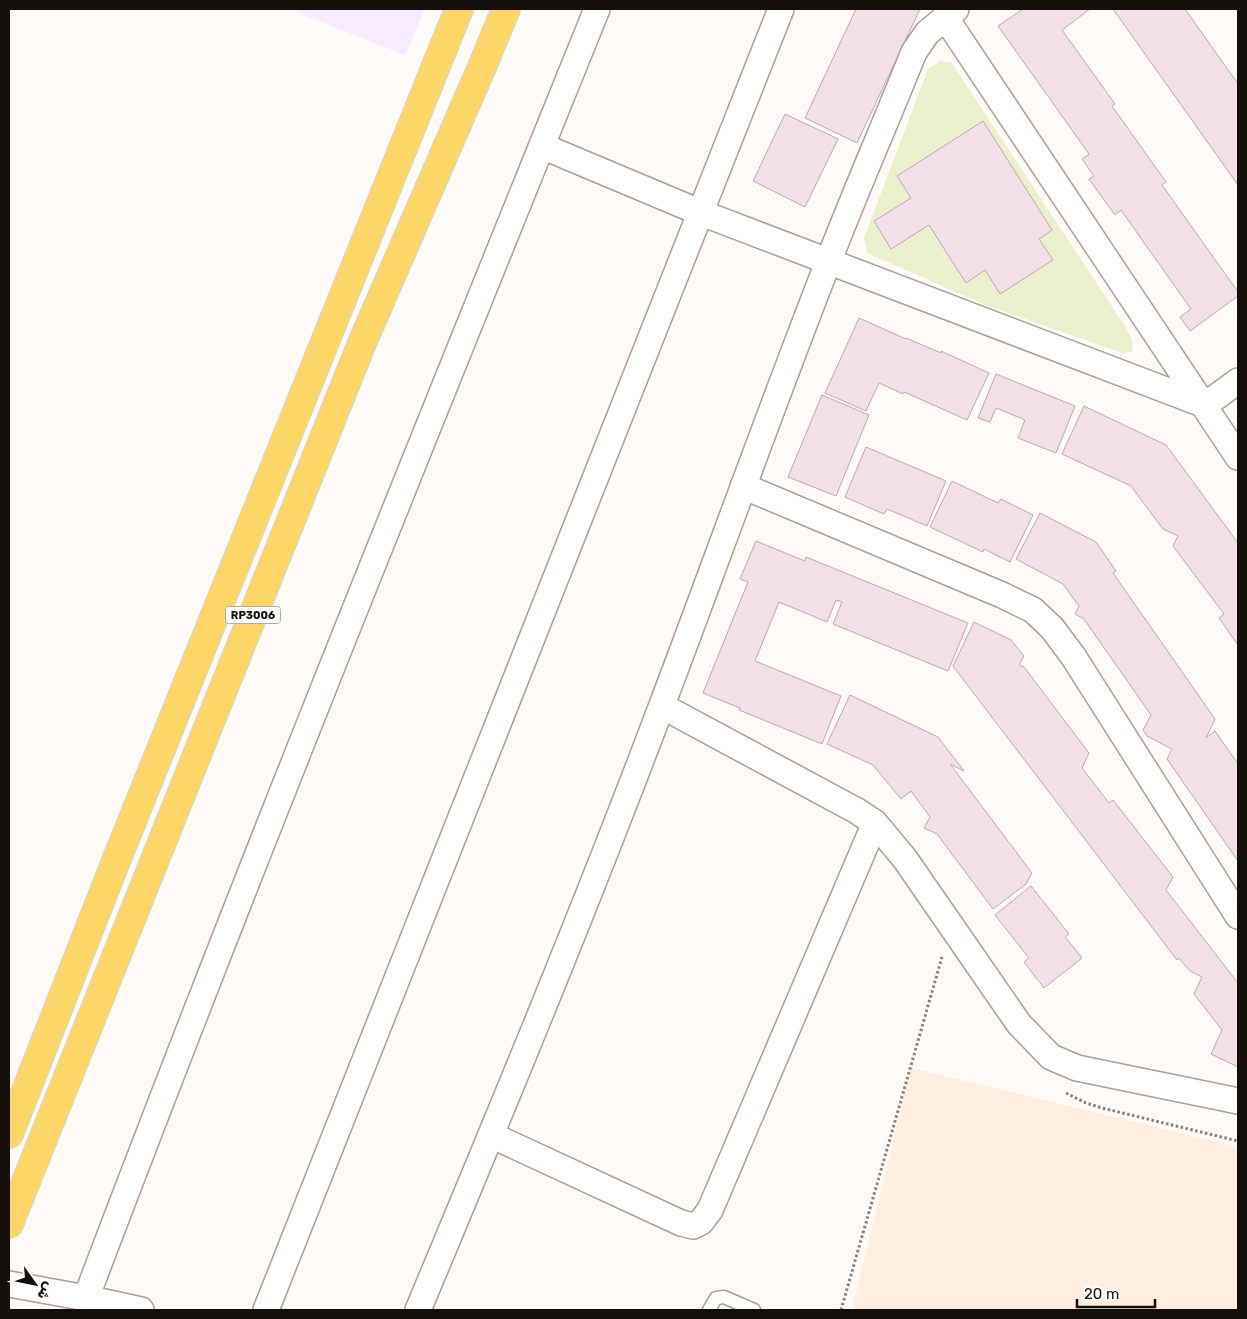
<svg xmlns="http://www.w3.org/2000/svg" width="1247" height="1319" font-family="Rubik,'Noto Sans Arabic',sans-serif">
	<rect width="100%" height="100%" fill="#fdfaf7"/>
	<path fill="#f9ebff" d="M 289,9 L 425,9 L 405,55 Z"/>
	<path fill="#fdeee0" d="M 911,1068 L 1238,1147 L 1238,1310 L 852,1310 Z"/>
	<path fill="#eaefcd" d="M 940,61 L 951,62 L 1128,331 L 1132,341 L 1133,352 L 1122,353 L 988,306 L 867,253 L 864,238 L 928,69 Z"/>
	<path fill="#f3dfe8" stroke="#bba8b1" d="M 856,9 L 920,9 L 857,143 L 805,118 Z
		M 1023,9 L 1090,9 L 1062,30 L 1115,104 L 1112,106 L 1166,182 L 1162,185 L 1238,292 L 1238,296 L 1190,331 L 1180,317 L 1191,309 L 1121,210 L 1115,215 L 1089,179 L 1094,176 L 1082,159 L 1089,154 L 998,26 Z
		M 1113,9 L 1185,9 L 1238,84 L 1238,185 Z
		M 785,114 L 838,139 L 805,207 L 753,181 Z
		M 983,121 L 1052,230 L 1039,239 L 1053,260 L 1000,294 L 985,270 L 966,283 L 929,225 L 891,249 L 874,221 L 911,198 L 897,176 Z
		M 859,318 L 906,339 L 906,338 L 941,353 L 941,351 L 989,373 L 967,420 L 904,392 L 903,394 L 879,383 L 866,411 L 825,393 Z
		M 996,374 L 1075,406 L 1056,453 L 1018,438 L 1025,420 L 996,408 L 990,422 L 978,418 Z
		M 822,395 L 869,415 L 836,496 L 788,477 Z
		M 1084,406 L 1166,445 L 1238,543 L 1238,645 L 1219,618 L 1224,614 L 1173,546 L 1178,536 L 1163,529 L 1131,486 L 1062,454 Z
		M 866,447 L 946,481 L 927,526 L 887,509 L 884,514 L 845,497 Z
		M 952,481 L 998,503 L 1001,499 L 1033,515 L 1010,562 L 984,549 L 983,552 L 930,527 Z
		M 1040,513 L 1096,542 L 1116,571 L 1113,573 L 1215,719 L 1206,738 L 1215,731 L 1238,764 L 1238,861 L 1167,759 L 1172,749 L 1147,736 L 1143,730 L 1151,715 L 1084,619 L 1075,614 L 1079,606 L 1063,584 L 1016,559 Z
		M 756,541 L 805,561 L 806,557 L 968,623 L 948,671 L 833,624 L 842,602 L 836,600 L 827,622 L 779,602 L 755,661 L 841,696 L 822,744 L 739,710 L 740,708 L 703,693 L 748,582 L 740,579 Z
		M 974,622 L 1011,640 L 1024,656 L 1019,665 L 1024,667 L 1089,753 L 1082,768 L 1109,803 L 1113,800 L 1173,877 L 1166,890 L 1238,983 L 1238,1067 L 1211,1054 L 1222,1030 L 1194,994 L 1202,977 L 1190,971 L 1179,958 L 1177,960 L 953,666 Z
		M 850,695 L 938,737 L 964,771 L 950,764 L 1032,873 L 1026,884 L 993,909 L 937,834 L 924,828 L 930,817 L 911,791 L 901,799 L 873,765 L 827,744 Z
		M 1031,886 L 1069,934 L 1065,937 L 1082,958 L 1044,988 L 1024,962 L 1029,958 L 995,915 Z"/>
	<g fill="none" stroke-linecap="round" stroke-linejoin="round">
		<defs>
			<path id="service" d="M 709,1310 L 716,1298 L 724,1297 L 754,1310"/>
			<path id="minor" d="M 945,17 L 1238,457
				M 542,146 L 699,212 L 1205,405 L 1238,381
				M 743,486 L 1002,595 L 1033,610 L 1052,628 L 1073,656 L 1238,916
				M 662,706 L 857,811 L 875,823 L 905,859 L 1019,1024 L 1051,1057 L 1077,1068 L 1238,1101
				M 491,1135 L 681,1223 L 693,1226 L 701,1222 L 710,1210 L 875,823
				M 9,1284 L 86,1298 L 141,1310
				M 86,1298 C 250,865 424,437 597,9
				M 266,1310 L 781,9
				M 418,1310 C 502,1109 585,909 662,705 C 718,557 771,408 829,260 C 856,190 886,122 914,52 L 927,33 L 956,9"/>
			<path id="primary" d="M 9,1134 L 116,861 L 459,9
				M 9,1224 L 362,343 L 482,67 L 506,9"/>
		</defs>
		<use href="#service" stroke="#af9e93" stroke-width="15"/>
		<use href="#minor" stroke="#af9e93" stroke-width="28"/>
		<use href="#primary" stroke="#d5d4d3" stroke-width="30"/>
		<path stroke="#86817e" stroke-width="3" stroke-dasharray="2.5 2.5" stroke-linecap="butt" d="M 1066,1093 L 1086,1103 L 1102,1108 L 1238,1141
			M 841,1310 L 942,957"/>
		<use href="#service" stroke="#fff" stroke-width="12"/>
		<use href="#minor" stroke="#fff" stroke-width="25"/>
		<use href="#primary" stroke="#fcd666" stroke-width="28"/>
	</g>
	<g text-anchor="middle" stroke-width="5" stroke-linejoin="round" paint-order="stroke">
		<rect fill="#fff" stroke="#5b5754" stroke-width="1" x="225.5" y="606.5" width="55" height="17" rx="4"/>
		<g font-size="11" font-weight="bold" fill="#150f0b">
			<text x="253" y="619">RP3006</text>
		</g>
	</g>
	<rect width="1247" height="1319" fill="none" stroke="#150f0b" stroke-width="20"/>
	<g transform="translate(35 1284) rotate(123)" stroke="#ffffff" stroke-width="4" paint-order="stroke">
	<path d="M0-4L9 19L0 12L-9 19Z" fill="#150f0b"/>
	<text y="-8" font-size="14" font-weight="bold" text-anchor="middle" fill="#150f0b">ش</text>
	</g>
	<path d="M1077 1299v8h78v-8" fill="none" stroke="#150f0b" stroke-width="2.5"/>
	<text x="1084" y="1299" font-size="15" fill="#150f0b" stroke="#ffffff" stroke-width="4" paint-order="stroke">20 m</text>
</svg>
